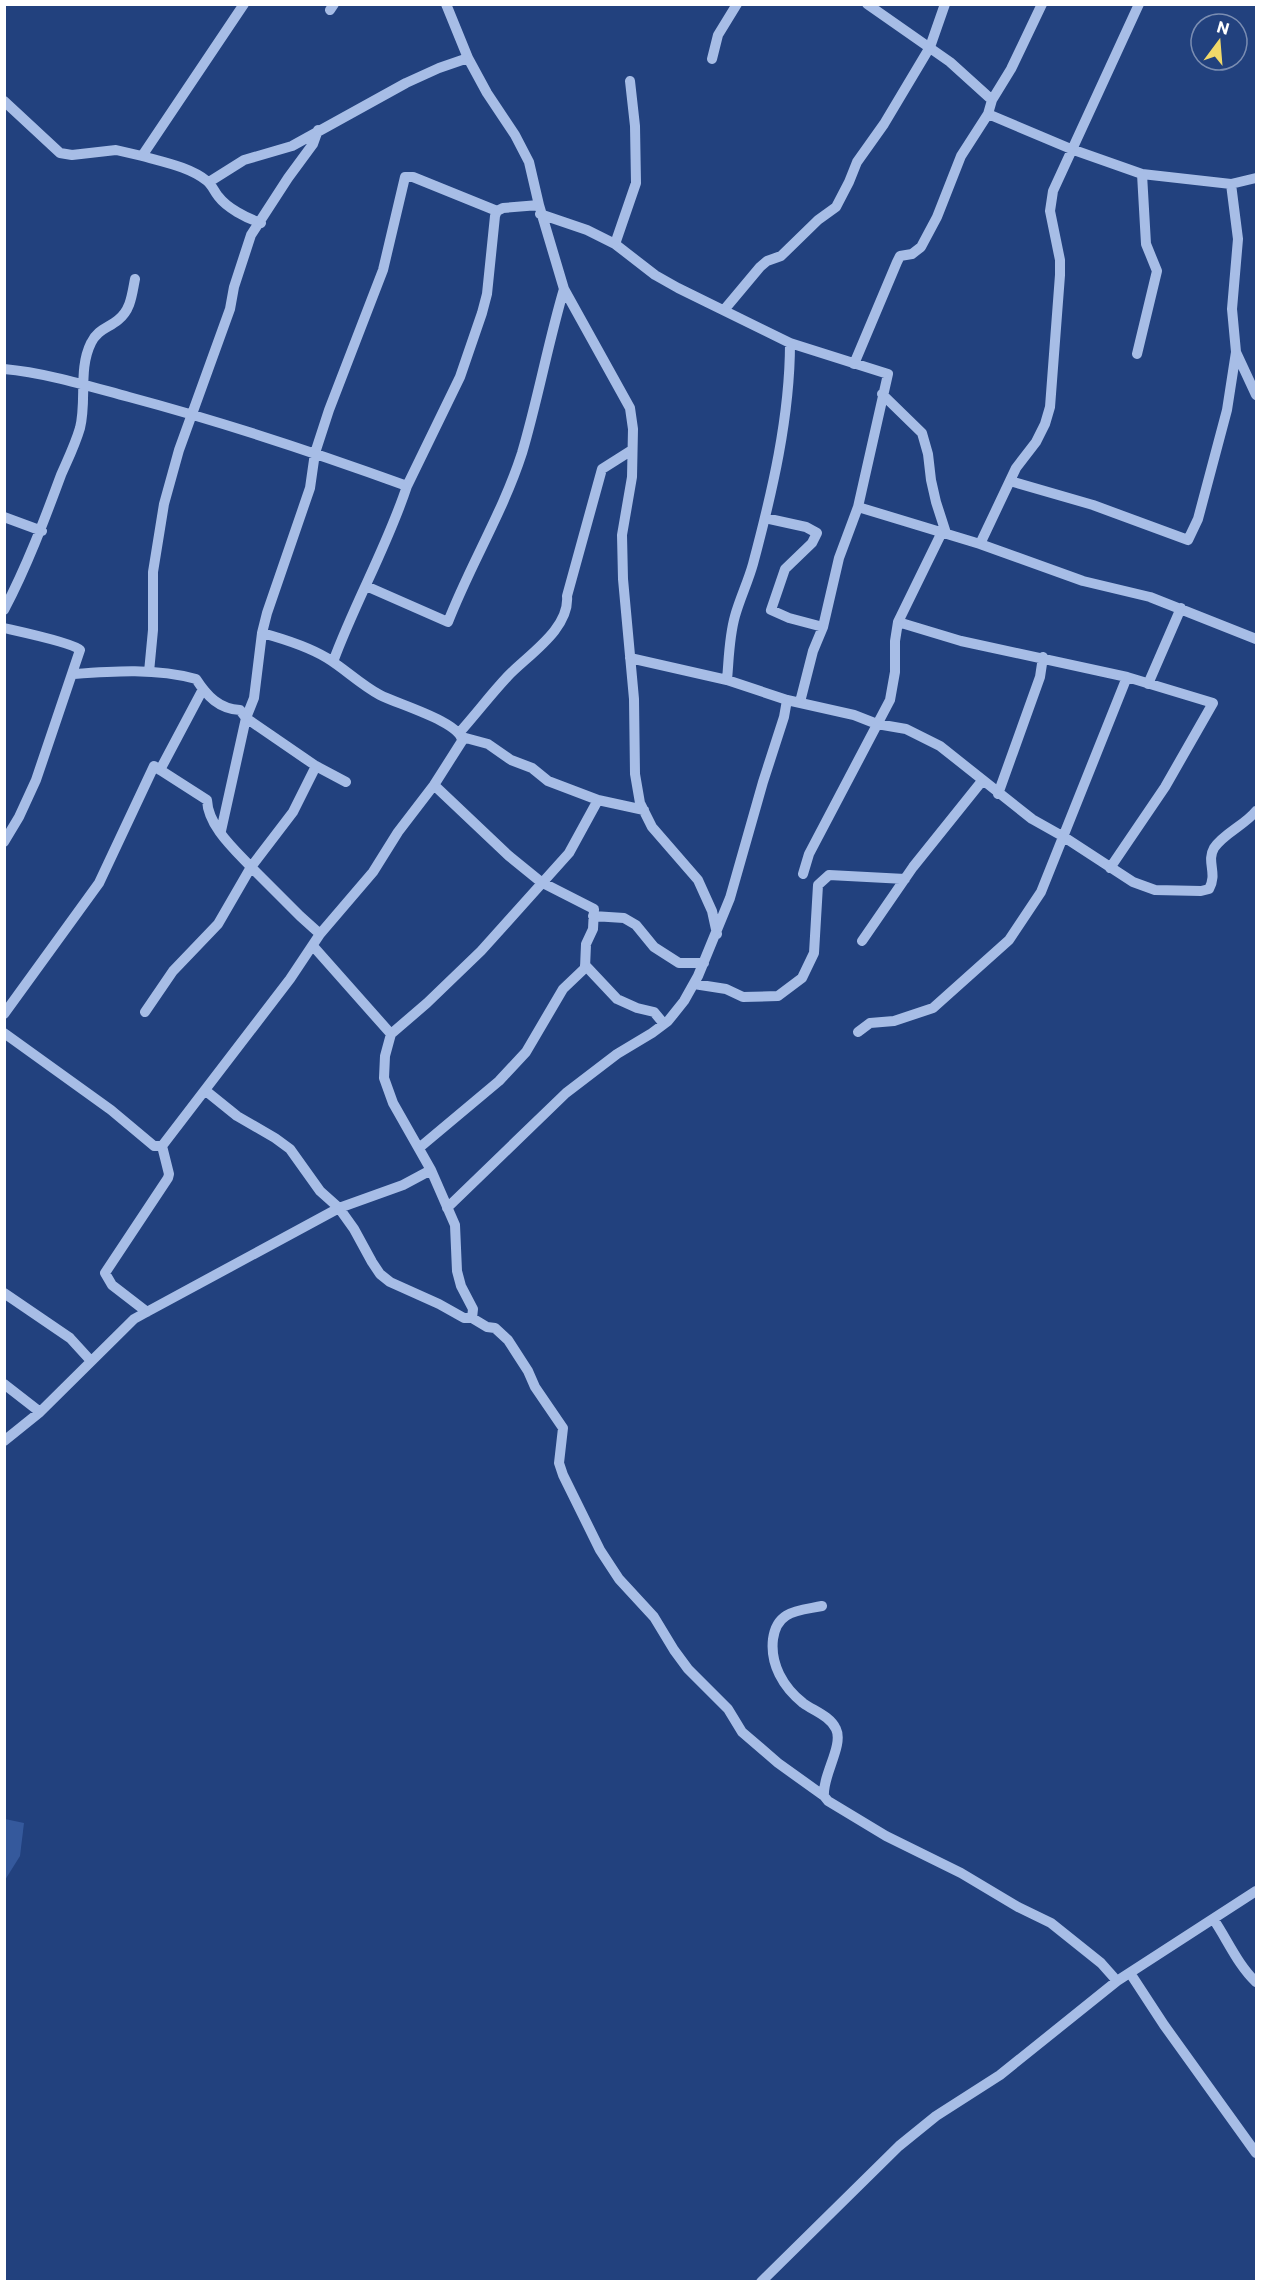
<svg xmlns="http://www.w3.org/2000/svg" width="1261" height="2286" font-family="Commissioner,sans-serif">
	<rect width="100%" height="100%" fill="#22417e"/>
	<path fill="#35599c" d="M 5,1819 L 24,1823 L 20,1856 L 5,1880 Z"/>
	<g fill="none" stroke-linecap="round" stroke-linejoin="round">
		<path stroke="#a7bde6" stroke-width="10" d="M 867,4 L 950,62 L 992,100 L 1011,69 L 1042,4
			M 330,10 L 334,4
			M 712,59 L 718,35 L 737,4
			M 992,100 L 988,114 L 1071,149 L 1142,174 L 1146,244 L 1157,271 L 1137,354
			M 4,101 L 60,153 L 72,155 L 116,150 L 142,156 L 244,4
			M 142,156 C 163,162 190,167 207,181 C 212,185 214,191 218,196 C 227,208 246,218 261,223
			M 209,182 L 244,160 L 292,146 L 406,83 L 439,68 L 468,58
			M 1231,184 L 1256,178
			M 539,205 L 564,289 L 630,408 L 633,429 L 632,477 L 622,535 L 623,579 L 634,699 L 635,774 L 640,803 L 652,827 L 698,880 L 712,911 L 717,934
			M 540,214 L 587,230 L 615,244 L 655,275 L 678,288 L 790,343 L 888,374 L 858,507 L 839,558 L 823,627 L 813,651 L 800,702
			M 615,244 L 636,183 L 635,126 L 630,81
			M 724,310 L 760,267 L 767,261 L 781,256 L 818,220 L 836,207 L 849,182 L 857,162 L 884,124 L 930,47 L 945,4
			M 1236,352 L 1256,395
			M 854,364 L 897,262 L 900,256 L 912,254 L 921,247 L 937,217 L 961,156 L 988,114
			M 4,369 C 47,373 88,386 129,397 C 223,422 316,453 407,486 L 460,377 L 482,313 L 487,294 L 495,216 L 497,211 L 503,208 L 539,205 L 529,162 L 515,135 L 487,93 L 468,58 L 446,4
			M 882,394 L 922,433 L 928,454 L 931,480 L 936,502 L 946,533
			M 1010,481 L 1093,505 L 1188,540 L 1198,519 L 1227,410 L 1236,352 L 1232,309 L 1238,239 L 1231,184 L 1142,174
			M 858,507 L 980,544 L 1083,581 L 1150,597 L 1256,639
			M 4,517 L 42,531
			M 765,518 L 806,527 L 817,533 L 812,543 L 785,569 L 771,610 L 789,618 L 823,627
			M 980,544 L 1016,468 L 1036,442 L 1045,424 L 1050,407 L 1060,275 L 1060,260 L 1050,211 L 1053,191 L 1139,4
			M 366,586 L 448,622 C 470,565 503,512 522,453 C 538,399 548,343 564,289
			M 4,610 C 27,566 44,521 61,475 C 68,459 75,445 80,428 C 87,401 78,369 91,343 C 97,330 108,328 118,320 C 131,310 132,294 135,279
			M 898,622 L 961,641 L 1127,677
			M 4,628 C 17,631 74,643 80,650 L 36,780 L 19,817 L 4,842
			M 630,658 L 727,680 L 787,700 L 854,715 L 877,724 L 906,729 L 940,746 L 1032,819 L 1064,837 L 1133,882 L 1155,890 L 1201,891 L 1209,889 C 1218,873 1206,862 1214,848 C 1224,833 1245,825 1256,811
			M 333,662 C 355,602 387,547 407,486
			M 149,672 L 153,630 L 153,572 L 164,504 L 179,450 L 230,309 L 234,287 L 251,235 L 288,178 L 313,144 L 318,130
			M 74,674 C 114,671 156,668 196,679 C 207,696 219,709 240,710 L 246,718 L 316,766 L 346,782
			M 727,680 C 729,658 729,637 735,616 C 740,598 748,582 753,564 C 772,493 790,417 790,343
			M 1148,684 L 1181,608
			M 459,733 C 476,714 491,694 508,676 C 528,655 570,629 567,596 L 602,469 L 632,450
			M 462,737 L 488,744 L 511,760 L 532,768 L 548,781 L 598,800
			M 316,766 L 293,812 L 251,867 L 300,916 L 320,934
			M 160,770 L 203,689
			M 434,785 L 509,856 L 541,882 L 594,909 L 593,929 L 586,944 L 585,968
			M 998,794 L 1040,677 L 1043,657
			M 221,831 L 246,718 L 254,698 L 262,633 L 267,613 L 310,488 L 315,453 L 329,410 L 383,270 L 405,177 L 413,177 L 497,211
			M 803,874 L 809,854 L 890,700 L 895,672 L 895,641 L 898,622 L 942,532
			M 593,916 L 624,918 L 636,925 L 654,947 L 679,963 L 704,963
			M 862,941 L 913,867 L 982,781
			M 313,946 L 391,1034 L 385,1056 L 384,1078 L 393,1103 L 431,1170 L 455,1225 L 457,1271 L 461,1286 L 473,1309 L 472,1318
			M 585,968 L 585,965 L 617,999 L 637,1008 L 654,1012 L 664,1024
			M 694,984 L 726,989 L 743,997 L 778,996 L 802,978 L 814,953 L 818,885 L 829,875 L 905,879
			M 4,1014 L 99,883 L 154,766 L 207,800 C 208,826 234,849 251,867 L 218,924 L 173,971 L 145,1012
			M 858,1032 L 870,1023 L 894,1021 L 933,1008 L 1009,940 L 1041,892 L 1127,677 L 1213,703 L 1165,787 L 1110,868
			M 4,1033 L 111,1110 L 154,1146 L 162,1146 L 290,979 L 320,934 L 373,872 L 398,832 L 434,785 L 462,741 C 461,722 397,704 380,695 C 361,685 345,669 327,658 C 307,646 284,639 262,633
			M 391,1034 L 427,1003 L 481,951 L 569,853 L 598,800 L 644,810
			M 206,1091 L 237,1116 L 275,1138 L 290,1149 L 320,1191 L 339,1208 L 354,1229 L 372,1262 L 380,1274 L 390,1282 L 439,1304 L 464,1318 L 472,1318 L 487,1327 L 495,1328 L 508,1340 L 528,1371 L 535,1387 L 563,1428 L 559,1463 L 563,1475 L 600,1550 L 619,1579 L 654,1617 L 674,1650 L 688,1669 L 728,1709 L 742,1732 L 778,1763 L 824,1796
			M 419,1148 L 499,1081 L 526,1052 L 563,989 L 585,968
			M 447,1208 L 566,1093 L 617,1054 L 652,1033 L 668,1021 L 684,1001 L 698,976 L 730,898 L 763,782 L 784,717 L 787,700
			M 4,1293 L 70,1338 L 91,1361
			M 147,1312 L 112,1285 L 105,1273 L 168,1178 L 169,1174 L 162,1146
			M 4,1384 L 40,1412
			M 4,1441 L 40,1412 L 134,1319 L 143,1314 L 339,1208 L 403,1185 L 431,1170
			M 822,1606 C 798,1611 777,1610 773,1639 C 770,1664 783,1687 803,1703 C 814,1711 830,1716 836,1729 C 844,1745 822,1776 824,1796 L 828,1801 L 886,1836 L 961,1873 L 1018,1907 L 1051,1923 L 1101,1963 L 1117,1981
			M 1214,1920 C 1228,1941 1238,1965 1256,1982
			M 1130,1973 L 1164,2025 L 1256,2153
			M 761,2282 L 899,2146 L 936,2116 L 1000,2075 L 1117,1981 L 1256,1891"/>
	</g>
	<rect width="1261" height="2286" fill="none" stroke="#ffffff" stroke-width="12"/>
	<g transform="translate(1219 42) rotate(16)"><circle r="28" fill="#22417e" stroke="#7a8db2" stroke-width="1.5"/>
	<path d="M0-4.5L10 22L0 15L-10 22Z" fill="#f2d969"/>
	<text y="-9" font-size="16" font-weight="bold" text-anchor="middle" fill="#ffffff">N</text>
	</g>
</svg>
